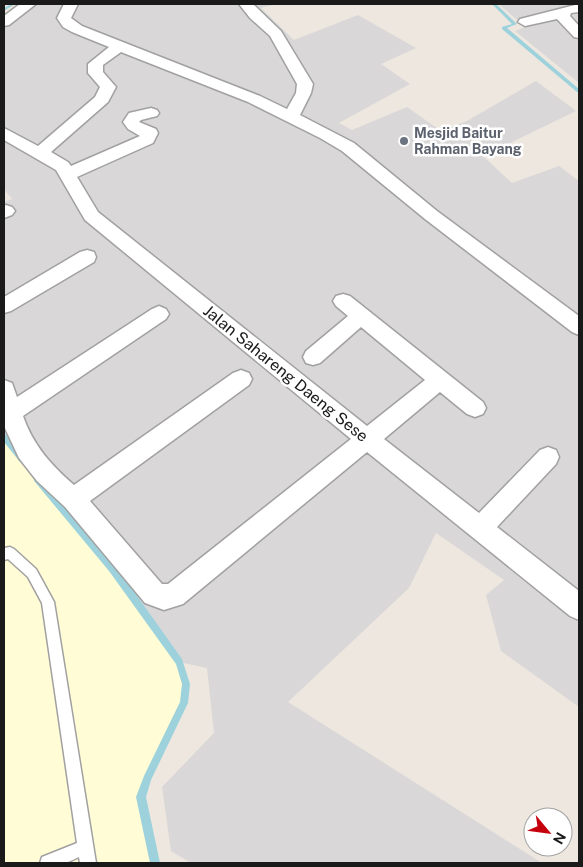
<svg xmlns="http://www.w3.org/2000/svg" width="583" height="867" font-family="'Public Sans',sans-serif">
	<rect width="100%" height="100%" fill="#ede7df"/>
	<path fill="#d9d7d7" d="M 21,4 L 276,4 L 261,8 L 294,40 L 358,15 L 416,48 L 381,64 L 410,84 L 339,123 L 352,130 L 407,107 L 441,131 L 467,121 L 536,81 L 576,111 L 483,156 L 512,183 L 559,166 L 579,181 L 579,707 L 501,651 L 486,595 L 504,580 L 436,533 L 409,588 L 288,702 L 542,863 L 191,863 L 171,851 L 162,787 L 214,733 L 207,668 L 179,662 L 112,568 L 4,436 L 4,202 L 12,199 L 4,189 L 4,16 Z
		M 499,4 L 579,4 L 579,83 L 515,31 L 525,27 Z"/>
	<path fill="#fffcd6" d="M 4,437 L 112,568 L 179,662 L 186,684 L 184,703 L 147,779 L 141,797 L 155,863 L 4,863 Z"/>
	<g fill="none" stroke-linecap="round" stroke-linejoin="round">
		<path fill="#9dd2dd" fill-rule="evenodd" d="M 11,4 L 15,4 L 4,11 L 4,8 Z
			M 492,4 L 496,4 L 517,24 L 507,28 L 579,89 L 579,92 L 577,92 L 502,29 L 502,27 L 512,24 Z
			M 4,434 L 6,435 L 24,458 L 26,460 L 24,462 L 22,463 L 20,462 L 4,442 Z
			M 38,477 L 41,478 L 115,565 L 182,659 L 190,684 L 188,703 L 151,780 L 146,797 L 160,863 L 150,863 L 136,797 L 144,776 L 180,702 L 182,684 L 176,664 L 109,571 L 35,482 L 34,480 L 35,478 Z"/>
		<defs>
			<path id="lane" d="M 10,547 L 14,549 L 36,569 L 54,602 L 96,863 L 80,863 L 79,857 L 66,863 L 40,863 L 42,857 L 77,843 L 42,603 L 28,577 L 8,559 L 4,560 L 4,548 Z"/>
			<path id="street" d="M 20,4 L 36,4 L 9,25 L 4,26 L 4,16 Z
				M 64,4 L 78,4 L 71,18 L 82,26 L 260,96 L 287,109 L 296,93 L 297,84 L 270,36 L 250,18 L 239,4 L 253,4 L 281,31 L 313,84 L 311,93 L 300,115 L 354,143 L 437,211 L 579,316 L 579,335 L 572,332 L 425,219 L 342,151 L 320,138 L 248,102 L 121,52 L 103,65 L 103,72 L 116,87 L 108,102 L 51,152 L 68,162 L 71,166 L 140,136 L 128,129 L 123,122 L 129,113 L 151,108 L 157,110 L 159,113 L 157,116 L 141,120 L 139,122 L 156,129 L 158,133 L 153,143 L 77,177 L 98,212 L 367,426 L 425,380 L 361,327 L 320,363 L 313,365 L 306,363 L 303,357 L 306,351 L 348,316 L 336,306 L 333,301 L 336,296 L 343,294 L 350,296 L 483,402 L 486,408 L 483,414 L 475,417 L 467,414 L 440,392 L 384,439 L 479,513 L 540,450 L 548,447 L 556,450 L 559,457 L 556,464 L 497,527 L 579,591 L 579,620 L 570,616 L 367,452 L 183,604 L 164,610 L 145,603 L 65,507 L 37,481 L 19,458 L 4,426 L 4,380 L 12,383 L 17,397 L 152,309 L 159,306 L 166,309 L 169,314 L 166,319 L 23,416 C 33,445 51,465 74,485 L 233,373 L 241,370 L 249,373 L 252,379 L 249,385 L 90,501 L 162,584 L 168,584 L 351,439 L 85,220 L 56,170 L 4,140 L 4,128 L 38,146 L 95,97 L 100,87 L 88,73 L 88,64 L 109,47 L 72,32 L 63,27 L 57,18 Z
				M 579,4 L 579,12 L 571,13 L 570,16 L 579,26 L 579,38 L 574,37 L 557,19 L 525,26 L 518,22 L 520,19 Z
				M 6,205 L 12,207 L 15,211 L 12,215 L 4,218 L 4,206 Z
				M 87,250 L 94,252 L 96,257 L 94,262 L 11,311 L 4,313 L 4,297 L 80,252 Z"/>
		</defs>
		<use href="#lane" stroke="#a1a1a1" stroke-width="3"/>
		<use href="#street" stroke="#a1a1a1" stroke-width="3"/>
		<use href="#lane" fill="#fff" fill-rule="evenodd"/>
		<use href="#street" fill="#fff" fill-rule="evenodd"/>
	</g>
	<circle fill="#6b7280" stroke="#fff" stroke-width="2" cx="404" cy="141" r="5"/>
	<g text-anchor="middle" stroke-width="5" stroke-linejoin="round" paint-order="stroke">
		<g font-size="14" font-weight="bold" fill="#5b616d" stroke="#fff" text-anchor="start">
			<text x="414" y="138">Mesjid Baitur<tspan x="414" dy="16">Rahman Bayang</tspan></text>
		</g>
		<g font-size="16" fill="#1a1a1a" stroke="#fff">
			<text transform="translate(286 373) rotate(39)" y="6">Jalan Sahareng Daeng Sese</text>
		</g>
	</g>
	<rect width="583" height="867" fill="none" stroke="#1a1a1a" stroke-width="10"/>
	<g transform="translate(548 832) rotate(119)"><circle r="24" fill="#ffffff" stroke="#a3a3a3"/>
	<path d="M0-4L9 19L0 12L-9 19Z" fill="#c5000c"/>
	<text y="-8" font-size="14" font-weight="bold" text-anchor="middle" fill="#1a1a1a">N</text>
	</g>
</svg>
